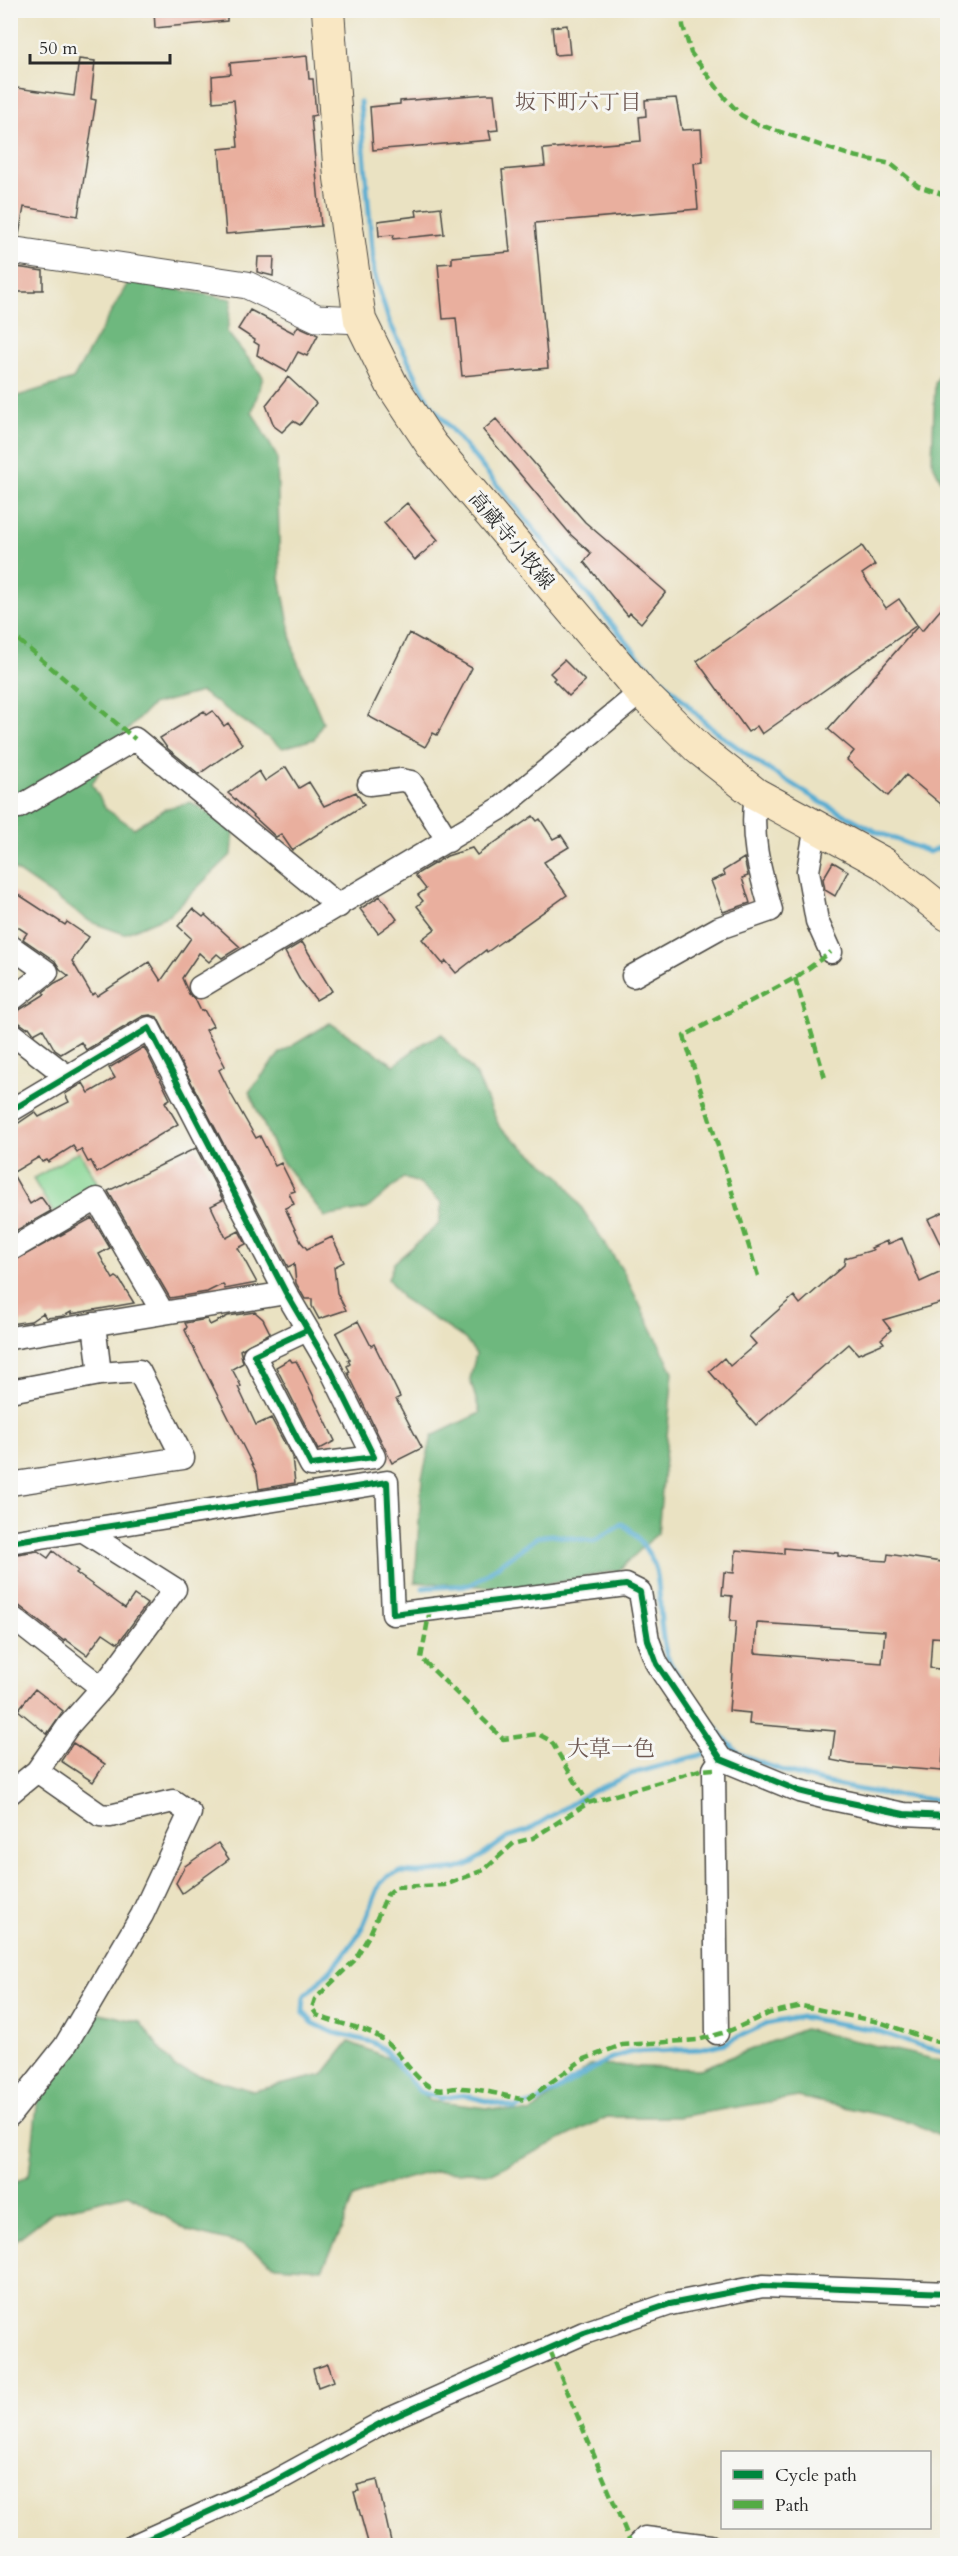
<svg xmlns="http://www.w3.org/2000/svg" width="958" height="2556" font-family="Cardo,'Noto Serif JP',serif">
	<rect width="100%" height="100%" fill="#f6f6f2"/>
	<filter id="ink" filterUnits="userSpaceOnUse"><feTurbulence type="fractalNoise" baseFrequency=".0167" numOctaves="2"/><feDisplacementMap in="SourceGraphic" scale="12" xChannelSelector="R" yChannelSelector="G"/><feConvolveMatrix kernelMatrix="1 2 1 2 8 2 1 2 1" color-interpolation-filters="sRGB"/></filter>
	<filter id="wash" filterUnits="userSpaceOnUse"><feTurbulence type="fractalNoise" baseFrequency=".008" numOctaves="4" result="noise"/><feDisplacementMap in="SourceGraphic" scale="24" xChannelSelector="R" yChannelSelector="G"/><feGaussianBlur stdDeviation="1.35" result="paint"/><feColorMatrix in="noise" values="0 0 0 0 0 0 0 0 0 0 0 0 0 0 0 0 0 1.4 0 .05"/><feComposite in="paint" operator="in"/></filter>
	<g filter="url(#wash)">
		<rect width="100%" height="100%" fill="#eae2c2"/>
		<path fill="#89d795" stroke="#5a8160" stroke-width="1.5" d="M 79,1151 L 100,1187 L 54,1214 L 33,1179 Z"/>
		<path fill="#6eb87e" stroke="#4c7254" stroke-width="1.5" d="M 129,281 L 232,299 L 227,332 L 263,377 L 252,412 L 277,457 L 280,577 L 295,656 L 323,722 L 314,739 L 283,748 L 201,692 L 152,705 L 116,742 L 92,784 L 106,809 L 134,828 L 165,809 L 191,802 L 234,829 L 232,854 L 169,915 L 124,934 L 91,922 L 11,867 L 11,398 L 73,379 Z
			M 947,359 L 947,493 L 932,462 L 935,384 Z
			M 330,1023 L 394,1065 L 423,1043 L 442,1034 L 476,1075 L 500,1128 L 562,1178 L 623,1271 L 673,1372 L 658,1533 L 619,1570 L 524,1589 L 415,1582 L 422,1478 L 432,1436 L 480,1413 L 470,1379 L 476,1354 L 465,1339 L 403,1299 L 388,1279 L 394,1263 L 439,1224 L 442,1203 L 419,1183 L 403,1178 L 367,1209 L 325,1217 L 278,1156 L 249,1092 L 280,1053 Z
			M 99,2013 L 140,2022 L 175,2068 L 253,2091 L 323,2075 L 349,2042 L 388,2058 L 430,2101 L 530,2113 L 591,2065 L 700,2069 L 804,2029 L 947,2062 L 947,2140 L 912,2122 L 798,2097 L 678,2117 L 607,2117 L 492,2173 L 435,2171 L 386,2184 L 353,2198 L 342,2229 L 322,2269 L 276,2266 L 244,2245 L 188,2231 L 129,2194 L 53,2212 L 11,2244 L 10,2186 L 29,2175 L 38,2097 L 62,2060 L 84,2038 Z"/>
		<g fill="none" stroke-linecap="round" stroke-linejoin="round">
			<path stroke="#54acd1" stroke-width="5" d="M 360,102 L 374,273 L 389,321 L 428,401 L 639,657 L 711,728 L 763,766 L 819,801 L 875,831 L 929,852 L 948,845
				M 423,1588 L 469,1585 L 477,1581 L 537,1537 L 551,1535 L 594,1541 L 621,1524 C 634,1528 653,1558 656,1570 C 662,1598 658,1628 667,1656 C 671,1669 728,1747 740,1754 C 754,1762 771,1766 787,1772 C 840,1789 892,1796 948,1801
				M 720,1749 L 732,1746
				M 708,1753 L 631,1774 L 589,1793 L 527,1831 L 508,1837 L 472,1863 L 457,1869 L 418,1873 L 400,1872 L 388,1876 L 380,1884 L 360,1933 L 338,1962 L 304,1997 L 303,2012 L 313,2023 L 332,2032 L 372,2042 L 385,2050 L 420,2092 L 442,2098 L 463,2095 L 515,2108 L 537,2102 L 609,2059 L 631,2052 L 700,2049 L 725,2043 L 766,2024 L 801,2017 L 875,2030 L 916,2045 L 948,2053"/>
		</g>
		<g id="blocks">
			<path fill="#e9af9e" fill-rule="evenodd" d="M 154,10 L 227,10 L 227,21 L 155,28 Z
				M 567,25 L 570,54 L 555,55 L 552,27 Z
				M 307,56 L 309,79 L 313,79 L 316,115 L 311,116 L 321,226 L 226,234 L 219,149 L 238,147 L 234,100 L 213,102 L 212,76 L 231,74 L 230,63 Z
				M 79,59 L 95,61 L 91,99 L 96,100 L 78,216 L 24,207 L 19,235 L 10,235 L 10,87 L 74,96 Z
				M 486,94 L 494,94 L 498,130 L 489,131 L 491,140 L 373,150 L 370,107 L 400,104 L 400,101 Z
				M 676,98 L 682,130 L 701,129 L 703,162 L 694,163 L 698,209 L 535,223 L 548,368 L 462,376 L 456,318 L 443,319 L 438,264 L 452,263 L 452,257 L 510,252 L 502,170 L 545,166 L 543,149 L 641,141 L 639,117 L 646,116 L 645,100 Z
				M 441,207 L 444,234 L 393,239 L 394,235 L 379,236 L 378,221 L 417,216 L 416,210 Z
				M 258,257 L 274,257 L 273,276 L 257,272 Z
				M 10,266 L 43,271 L 43,290 L 35,290 L 35,292 L 10,292 Z
				M 250,310 L 294,333 L 298,326 L 318,335 L 307,356 L 298,352 L 287,372 L 257,355 L 259,345 L 254,342 L 255,340 L 238,329 Z
				M 288,377 L 316,403 L 300,425 L 293,421 L 282,432 L 274,426 L 266,405 Z
				M 496,419 L 585,522 L 666,592 L 641,623 L 630,613 L 628,616 L 584,562 L 591,553 L 571,535 L 483,430 Z
				M 407,503 L 438,540 L 415,560 L 384,523 Z
				M 862,546 L 875,565 L 862,574 L 886,608 L 899,599 L 917,625 L 762,734 L 757,726 L 748,732 L 697,661 Z
				M 948,601 L 948,810 L 906,775 L 888,796 L 847,760 L 854,751 L 828,729 L 918,626 L 922,631 Z
				M 409,633 L 472,668 L 437,735 L 433,733 L 425,747 L 368,716 Z
				M 564,660 L 585,681 L 569,696 L 553,680 L 555,678 L 550,673 Z
				M 204,711 L 207,715 L 213,711 L 224,726 L 228,723 L 242,744 L 199,774 L 167,748 L 160,738 Z
				M 286,767 L 299,788 L 309,782 L 324,806 L 356,792 L 364,805 L 292,850 L 281,834 L 276,837 L 228,793 L 259,771 L 265,781 Z
				M 533,816 L 537,821 L 540,819 L 553,839 L 561,835 L 569,847 L 544,862 L 567,895 L 487,952 L 486,950 L 456,973 L 446,961 L 443,964 L 422,939 L 435,929 L 417,906 L 423,901 L 418,895 L 426,889 L 415,875 L 447,856 L 472,848 L 477,855 Z
				M 744,858 L 748,876 L 742,878 L 750,903 L 723,912 L 711,881 L 725,875 L 723,871 Z
				M 833,862 L 848,871 L 835,896 L 825,890 L 823,879 Z
				M 10,889 L 65,925 L 67,922 L 89,937 L 72,961 L 92,995 L 95,993 L 97,996 L 149,962 L 161,981 L 191,938 L 178,926 L 193,909 L 203,917 L 205,915 L 240,947 L 222,958 L 217,954 L 209,962 L 199,953 L 182,978 L 189,994 L 195,999 L 201,1011 L 204,1010 L 213,1026 L 206,1030 L 225,1066 L 219,1070 L 232,1096 L 256,1138 L 260,1136 L 275,1166 L 281,1163 L 295,1191 L 289,1193 L 294,1204 L 285,1208 L 301,1242 L 307,1249 L 332,1237 L 344,1262 L 334,1267 L 337,1293 L 346,1310 L 319,1319 L 312,1306 L 312,1299 L 305,1299 L 296,1283 L 294,1264 L 288,1267 L 157,1017 L 150,1015 L 143,1016 L 86,1050 L 81,1042 L 61,1054 L 55,1050 L 43,1029 L 34,1034 L 29,1027 L 27,1028 L 17,1021 L 13,1014 L 45,994 L 43,992 L 55,983 L 69,976 L 60,969 L 55,961 L 23,939 L 27,933 L 10,922 Z
				M 380,896 L 397,919 L 378,933 L 360,909 Z
				M 302,942 L 332,991 L 316,1000 L 301,981 L 285,952 Z
				M 144,1047 L 170,1099 L 165,1102 L 178,1124 L 97,1173 L 91,1161 L 88,1162 L 81,1149 L 77,1152 L 73,1146 L 48,1162 L 47,1160 L 42,1162 L 39,1157 L 12,1173 L 30,1204 L 41,1197 L 51,1211 L 10,1234 L 10,1129 L 35,1112 L 39,1117 L 69,1102 L 65,1094 L 83,1083 L 89,1093 L 115,1078 L 109,1068 Z
				M 196,1148 L 223,1200 L 211,1206 L 226,1238 L 239,1231 L 246,1244 L 238,1248 L 257,1283 L 225,1289 L 223,1284 L 207,1292 L 170,1298 L 108,1191 Z
				M 948,1210 L 948,1260 L 928,1219 Z
				M 92,1218 L 110,1248 L 99,1254 L 113,1279 L 116,1277 L 119,1279 L 134,1303 L 71,1314 L 71,1312 L 64,1316 L 46,1318 L 43,1313 L 31,1321 L 10,1324 L 10,1263 Z
				M 902,1238 L 920,1282 L 948,1269 L 948,1301 L 883,1320 L 891,1330 L 881,1339 L 884,1343 L 858,1354 L 849,1344 L 756,1425 L 709,1371 L 724,1358 L 730,1366 L 756,1344 L 749,1336 L 794,1296 L 800,1304 L 844,1265 L 845,1258 L 873,1250 L 871,1248 L 887,1241 L 888,1244 Z
				M 255,1312 L 263,1319 L 270,1333 L 240,1350 L 243,1363 L 232,1369 L 241,1386 L 238,1387 L 256,1425 L 271,1418 L 292,1457 L 295,1483 L 259,1489 L 257,1474 L 191,1343 L 185,1330 L 187,1327 L 185,1323 L 207,1319 L 210,1325 L 228,1316 Z
				M 358,1321 L 371,1346 L 374,1344 L 400,1397 L 396,1399 L 422,1448 L 392,1463 L 348,1373 L 350,1372 L 347,1366 L 350,1364 L 348,1360 L 350,1360 L 336,1333 Z
				M 290,1359 L 292,1362 L 296,1361 L 302,1372 L 335,1441 L 318,1450 L 276,1367 Z
				M 784,1548 L 838,1553 L 838,1556 L 871,1560 L 887,1561 L 888,1554 L 948,1563 L 948,1638 L 932,1637 L 930,1668 L 948,1670 L 948,1751 L 943,1750 L 942,1771 L 851,1764 L 831,1760 L 835,1731 L 749,1724 L 750,1713 L 729,1711 L 736,1621 L 730,1621 L 732,1596 L 722,1595 L 724,1572 L 734,1573 L 736,1550 L 784,1554 ZM 757,1623 L 885,1631 L 882,1663 L 755,1653 Z
				M 38,1551 L 48,1558 L 53,1551 L 78,1571 L 76,1573 L 125,1608 L 134,1595 L 147,1604 L 118,1643 L 103,1633 L 87,1655 L 65,1639 L 64,1641 L 18,1605 L 10,1603 L 10,1555 Z
				M 35,1689 L 63,1711 L 47,1734 L 18,1710 Z
				M 73,1743 L 105,1764 L 93,1782 L 61,1761 Z
				M 218,1843 L 229,1859 L 182,1893 L 176,1883 L 185,1866 Z
				M 328,2364 L 334,2381 L 318,2387 L 313,2369 Z
				M 377,2480 L 383,2506 L 392,2546 L 369,2546 L 354,2492 L 359,2491 L 357,2485 Z"/>
		</g>
	</g>
	<g filter="url(#ink)">
		<use href="#blocks" fill-opacity="0" stroke="#484642" stroke-width="1.5"/>
		<g fill="none" stroke-linecap="round" stroke-linejoin="round">
			<defs>
				<path id="minor" d="M 369,784 L 401,780 L 411,782 L 448,841
					M 19,807 L 135,739 L 339,906
					M 816,826 L 808,871 L 817,921 L 831,952
					M 10,946 L 47,972 L 10,1001
					M 633,976 L 719,928 L 771,910 C 759,868 750,838 756,794
					M 200,987 L 501,808 L 641,692
					M 10,1032 L 68,1077
					M 10,1111 L 149,1028 L 286,1293 L 329,1366 L 374,1457 L 311,1465 L 254,1355 L 307,1330
					M 10,1250 L 97,1199 L 163,1313
					M 10,1338 L 286,1293
					M 10,1391 L 100,1374
					M 10,1484 L 183,1458 L 139,1371 L 100,1374 L 94,1324
					M 10,1542 L 387,1482 L 393,1614 L 626,1585 L 640,1592 L 648,1640 L 657,1664 L 721,1759 L 799,1791 L 827,1798 L 904,1814 L 948,1816
					M 10,1616 L 102,1688
					M 10,1793 L 37,1771 L 69,1725 L 102,1688 L 175,1589 L 82,1530
					M 717,2033 L 714,1769 L 721,1759
					M 10,2115 L 65,2046 L 142,1915 L 190,1813 L 173,1801 L 110,1816 L 100,1815 L 37,1771
					M 133,2546 L 272,2483 L 385,2421 L 584,2333 L 670,2304 L 763,2286 L 948,2293
					M 637,2546 L 645,2538 L 710,2546"/>
				<path id="tertiary" d="M 10,250 L 247,285 L 317,318 L 360,320"/>
				<path id="secondary" d="M 328,10 L 340,178 L 360,320 L 392,385 L 431,444 L 641,692 L 699,749 L 756,794 L 883,863 L 948,915"/>
			</defs>
			<use href="#minor" stroke="#484642" stroke-width="25"/>
			<use href="#tertiary" stroke="#484642" stroke-width="29"/>
			<use href="#secondary" stroke="#484642" stroke-width="34"/>
			<use href="#minor" stroke="#fff" stroke-width="22"/>
			<use href="#tertiary" stroke="#fff" stroke-width="27"/>
			<use href="#secondary" stroke="#f9e7c3" stroke-width="32"/>
			<path stroke="#54ab44" stroke-width="4.5" stroke-dasharray="9 4.5" stroke-linecap="butt" d="M 682,10 L 683,26 L 691,53 L 725,98 L 741,115 L 757,124 L 849,155 L 891,164 L 918,186 L 948,196
				M 10,630 L 15,637 L 135,739
				M 795,978 L 825,1078
				M 758,1276 L 684,1036 L 795,978 L 831,952
				M 430,1609 L 421,1658 L 503,1739 L 538,1734 L 551,1741 L 588,1803
				M 714,1769 L 700,1770 L 588,1803 L 533,1838 L 514,1843 L 484,1870 L 445,1885 L 396,1887 L 387,1895 L 370,1934 L 354,1961 L 315,1999 L 312,2008 L 317,2015 C 338,2025 363,2026 382,2039 C 402,2052 413,2081 435,2089 C 444,2091 450,2088 458,2088 C 480,2088 504,2096 526,2100 L 582,2060 L 622,2045 L 698,2040 L 729,2031 L 770,2013 L 802,2006 L 879,2022 L 933,2041 L 948,2043
				M 550,2350 L 632,2546"/>
			<defs>
				<path id="cycleway" d="M 10,1111 L 149,1028 L 286,1293 L 329,1366 L 374,1457 L 311,1465 L 254,1355 L 307,1330
					M 10,1542 L 387,1482 L 393,1614 L 626,1585 L 640,1592 L 648,1640 L 657,1664 L 721,1759 L 799,1791 L 827,1798 L 904,1814 L 948,1816
					M 133,2546 L 272,2483 L 385,2421 L 584,2333 L 670,2304 L 763,2286 L 948,2293"/>
			</defs>
			<use href="#cycleway" stroke="#f6f6f2" stroke-width="10"/>
			<use href="#cycleway" stroke="#00873e" stroke-width="6"/>
		</g>
	</g>
	<g text-anchor="middle" stroke-width="6" stroke-linejoin="round" paint-order="stroke">
		<g font-size="20" fill="#2b2b2b" stroke="#f6f6f2">
			<text transform="translate(512 540) rotate(50)" y="7">高蔵寺小牧線</text>
		</g>
		<g font-size="21" fill="#6e5953" stroke="#f6f6f2">
			<text x="578" y="109">坂下町六丁目</text>
		</g>
		<g font-size="22" fill="#6e5953" stroke="#f6f6f2">
			<text x="611" y="1756">大草一色</text>
		</g>
	</g>
	<rect width="958" height="2556" fill="none" stroke="#f6f6f2" stroke-width="36"/>
	<rect x="721" y="2451" width="210" height="78" fill="#f6f6f2" stroke="#a5a5a2" stroke-width="1.5"/>
	<rect x="733" y="2470" width="30" height="9" fill="#00873e" stroke="#a5a5a2" stroke-width="1.5"/>
	<text x="775" y="2481" font-size="18" fill="#2b2b2b">Cycle path</text>
	<rect x="733" y="2500" width="30" height="9" fill="#54ab44" stroke="#a5a5a2" stroke-width="1.5"/>
	<text x="775" y="2511" font-size="18" fill="#2b2b2b">Path</text>
	<path d="M30 54v9h140v-9" fill="none" stroke="#2b2b2b" stroke-width="3"/>
	<text x="39" y="54" font-size="18" fill="#2b2b2b" stroke="#f6f6f2" stroke-width="4.5" paint-order="stroke">50 m</text>
</svg>
